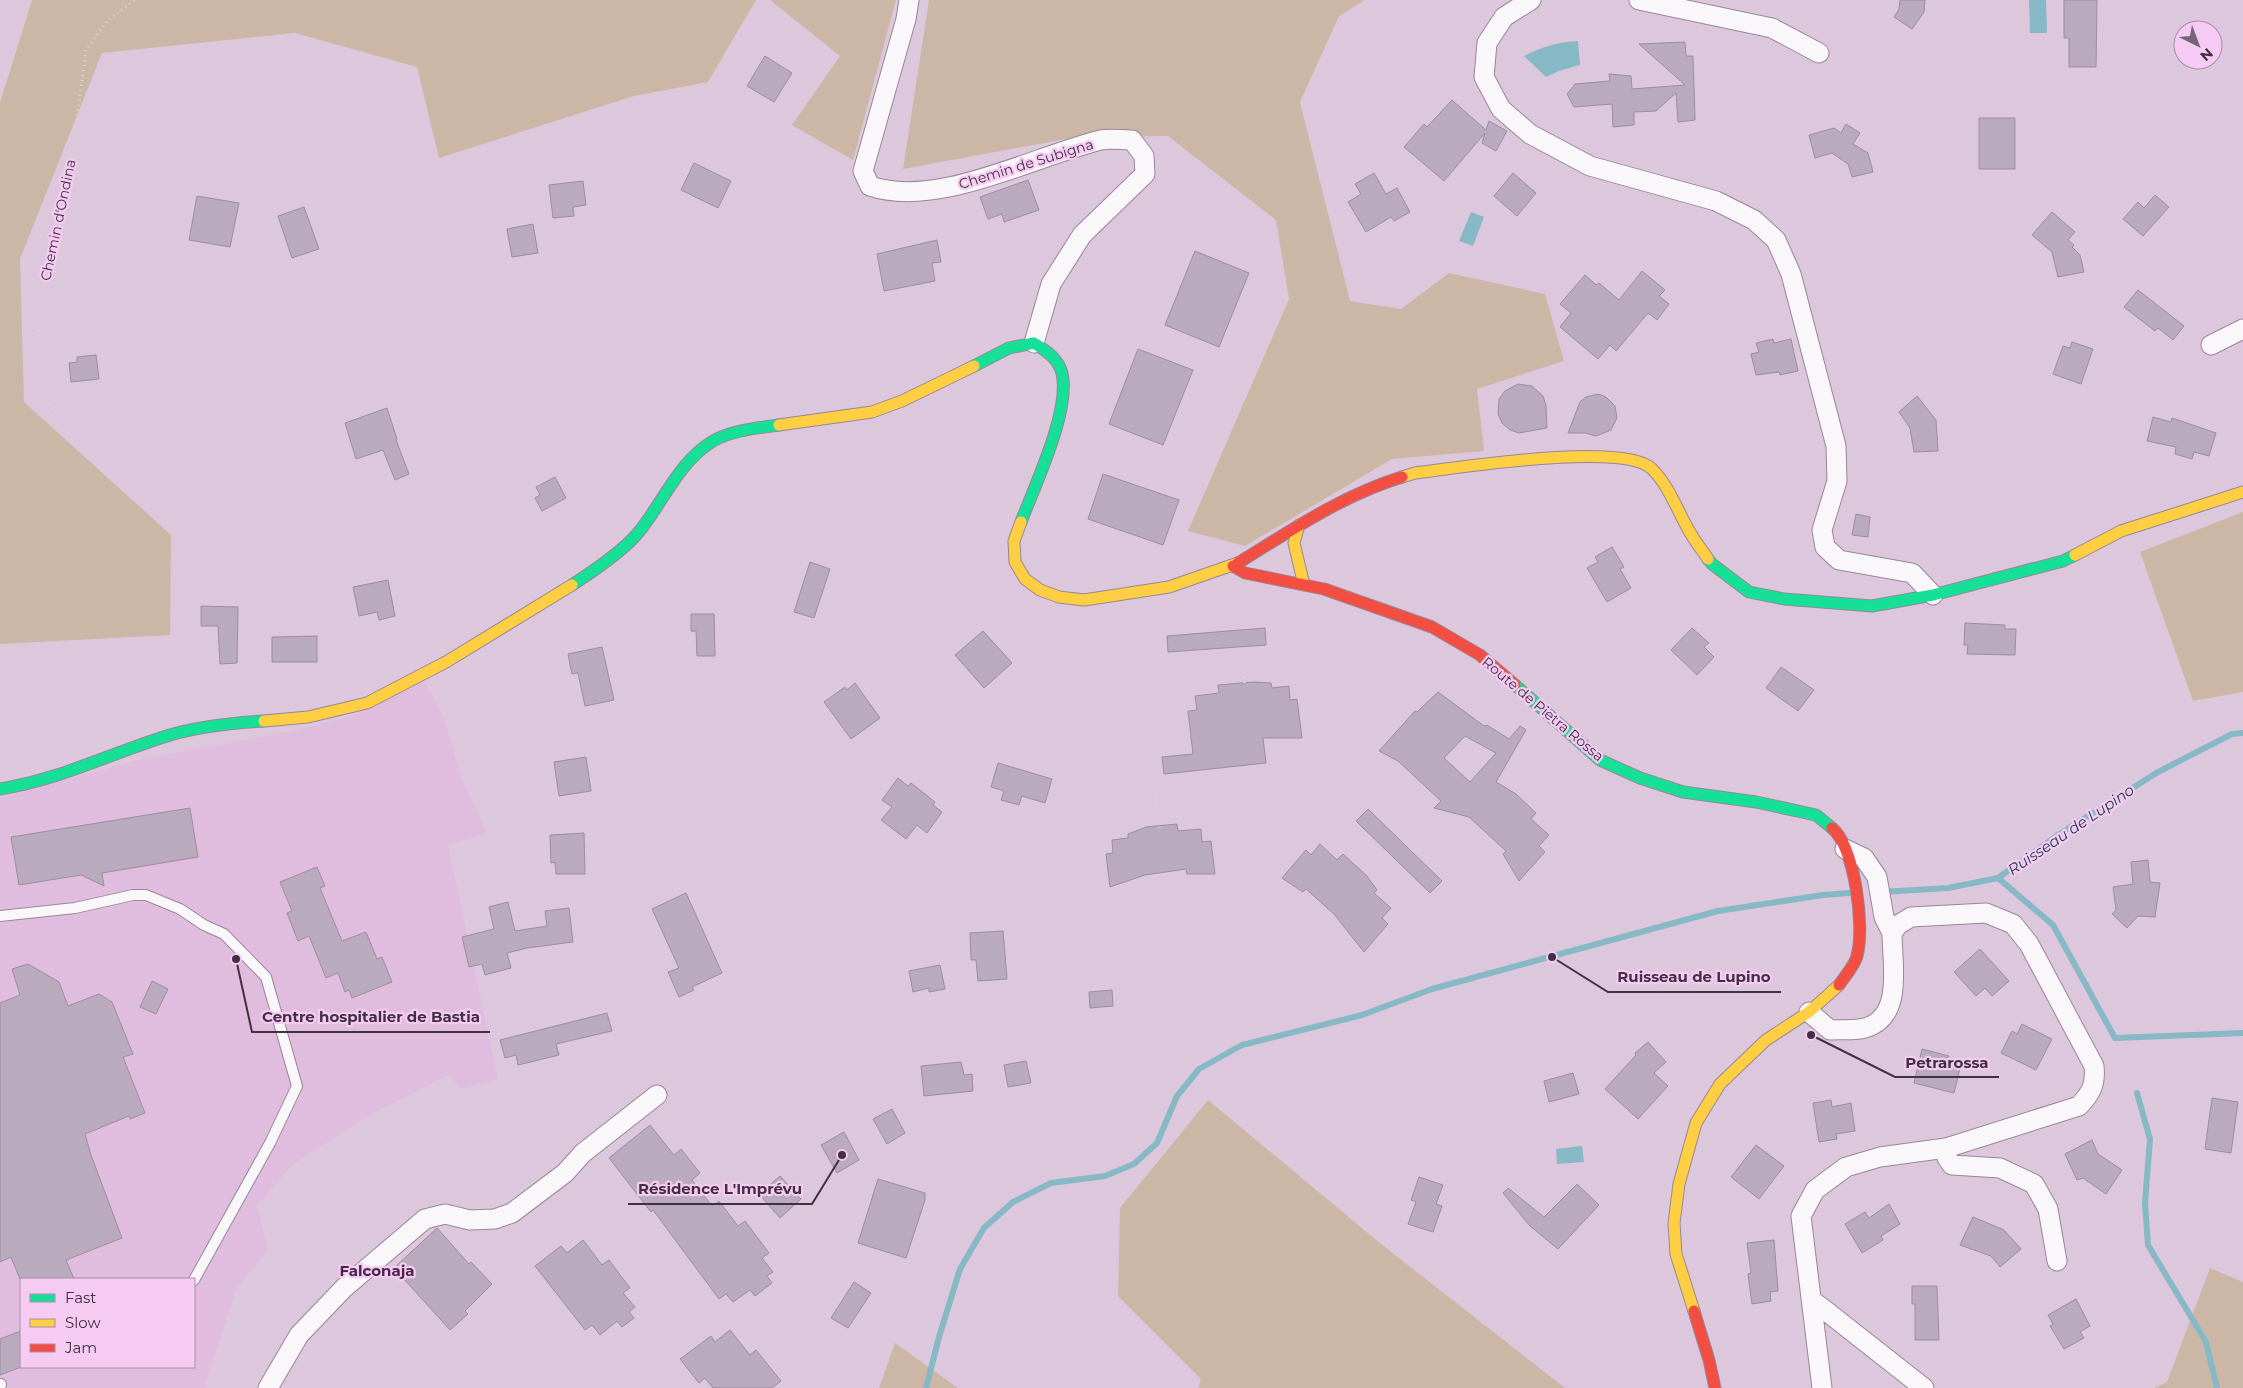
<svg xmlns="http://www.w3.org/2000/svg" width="2243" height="1388" font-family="Montserrat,sans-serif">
	<rect width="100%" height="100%" fill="#ddc7dd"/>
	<path fill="#e0bddf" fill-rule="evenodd" d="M 425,681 L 443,715 L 462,779 L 487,834 L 448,844 L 498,1079 L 460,1089 L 450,1074 L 371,1114 L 291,1166 L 257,1206 L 268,1249 L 236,1290 L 204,1388 L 0,1388 L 0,798 L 146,758 L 292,731 L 359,714 ZM 21,1279 L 194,1279 L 194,1367 L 21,1367 Z"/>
	<path fill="#ccb7a7" d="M 32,0 L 756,0 L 708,82 L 634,96 L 439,158 L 417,67 L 295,33 L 102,53 L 20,259 L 24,402 L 171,535 L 170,635 L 0,644 L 0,103 Z
		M 770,0 L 896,0 L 853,160 L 792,125 L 840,56 Z
		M 929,0 L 1365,0 L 1339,16 L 1300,102 L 1350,301 L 1401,309 L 1449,273 L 1545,294 L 1564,361 L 1477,389 L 1484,451 L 1392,459 L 1245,546 L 1188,531 L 1289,299 L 1276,220 L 1168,136 L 1077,137 L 903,169 Z
		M 2243,512 L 2243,692 L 2193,701 L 2140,552 Z
		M 1208,1100 L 1381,1244 L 1565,1388 L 1198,1388 L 1201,1379 L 1118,1296 L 1120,1208 Z
		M 2210,1268 L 2243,1282 L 2243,1388 L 2154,1388 L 2167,1382 Z
		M 895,1343 L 958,1388 L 879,1388 Z"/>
	<path fill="#86b8c6" d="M 2029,0 L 2046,0 L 2047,33 L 2030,33 Z
		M 1578,41 L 1580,65 L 1559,71 L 1546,77 L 1524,56 C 1542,47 1558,42 1578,41 Z
		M 1471,212 L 1484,217 L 1473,246 L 1459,241 Z
		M 1582,1146 L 1584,1162 L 1557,1164 L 1556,1149 Z"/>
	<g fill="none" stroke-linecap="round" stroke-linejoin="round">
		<path stroke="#86b8c6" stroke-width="6" d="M 1998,878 L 2053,925 L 2115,1038 L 2243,1033
			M 1882,892 L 1948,888 L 1998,878 L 2058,835 L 2158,772 L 2232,734 L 2243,733
			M 2137,1093 L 2150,1139 L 2145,1203 L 2148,1245 L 2206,1342 L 2217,1388
			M 926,1388 L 939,1337 L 960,1269 L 984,1228 L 1013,1202 L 1051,1183 L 1105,1176 L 1134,1164 L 1157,1143 L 1177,1096 L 1199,1069 L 1242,1045 L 1362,1015 L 1432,989 L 1718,911 L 1823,895 L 1850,893"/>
	</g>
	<path fill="#b9abbd" stroke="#9b8d9f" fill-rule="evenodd" d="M 1900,0 L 1925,0 L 1924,12 L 1912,29 L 1894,17 L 1899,9 Z
		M 2064,0 L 2097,0 L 2096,67 L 2069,67 L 2069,38 L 2064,38 Z
		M 1685,42 L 1686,56 L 1693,56 L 1695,120 L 1678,122 L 1676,93 L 1656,111 L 1634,112 L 1634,125 L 1613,127 L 1612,104 L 1574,107 L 1567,94 L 1575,84 L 1610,81 L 1609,74 L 1631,76 L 1632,89 L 1685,85 L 1639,44 Z
		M 765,56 L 792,73 L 774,102 L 747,86 Z
		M 1452,100 L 1486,130 L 1489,121 L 1507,131 L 1496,151 L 1482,143 L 1485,133 L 1444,181 L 1404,147 L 1424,124 L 1427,127 Z
		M 1979,118 L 2015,118 L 2015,169 L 1979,169 Z
		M 1846,124 L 1860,133 L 1853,144 L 1868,153 L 1873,172 L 1852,177 L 1848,164 L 1832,153 L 1815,158 L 1809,135 L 1834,128 L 1841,133 Z
		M 694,163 L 731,181 L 718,208 L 681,190 Z
		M 1374,173 L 1386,194 L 1397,188 L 1410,212 L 1394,221 L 1391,217 L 1366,232 L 1348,202 L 1361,194 L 1355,184 Z
		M 1513,173 L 1536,193 L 1517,216 L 1494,196 Z
		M 1028,180 L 1039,210 L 1004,222 L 1002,214 L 988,219 L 980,197 Z
		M 583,181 L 586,205 L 573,207 L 574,216 L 553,218 L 549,185 Z
		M 2155,195 L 2169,207 L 2143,236 L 2123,219 L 2138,202 L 2144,208 Z
		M 197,196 L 239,203 L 230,247 L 189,240 Z
		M 304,207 L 319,249 L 292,258 L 278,216 Z
		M 2052,212 L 2075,232 L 2068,240 L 2074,245 L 2072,247 L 2080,255 L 2084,272 L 2058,277 L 2052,252 L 2032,235 Z
		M 533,224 L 538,253 L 512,257 L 507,229 Z
		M 937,240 L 941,262 L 932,263 L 935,281 L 884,291 L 877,254 Z
		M 1195,251 L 1249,273 L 1219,347 L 1165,325 Z
		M 1642,271 L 1665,290 L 1659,296 L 1669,304 L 1657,320 L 1648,313 L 1616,351 L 1610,345 L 1598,359 L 1560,327 L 1571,313 L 1560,304 L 1585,275 L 1596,285 L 1599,283 L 1619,300 Z
		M 2138,290 L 2184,326 L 2173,340 L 2158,328 L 2155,331 L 2124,307 Z
		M 1773,339 L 1774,343 L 1791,339 L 1798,371 L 1780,375 L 1779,372 L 1756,375 L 1751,354 L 1759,352 L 1756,343 Z
		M 2072,342 L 2093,349 L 2081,384 L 2053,374 L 2063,346 L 2070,348 Z
		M 1138,349 L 1193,370 L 1163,445 L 1109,424 Z
		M 96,355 L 99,379 L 71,382 L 69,363 L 77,362 L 77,357 Z
		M 1518,384 L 1532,386 L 1543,396 L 1546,405 L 1547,428 L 1519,433 L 1510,430 L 1502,423 L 1498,414 L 1499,399 L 1505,391 Z
		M 1598,394 L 1606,397 L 1615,406 L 1617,418 L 1611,430 L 1596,436 L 1585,433 L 1568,433 L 1580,402 L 1586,397 Z
		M 1917,396 L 1936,420 L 1938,451 L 1914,452 L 1910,428 L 1899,412 Z
		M 387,408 L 397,439 L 396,440 L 409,474 L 395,480 L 383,450 L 356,459 L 345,423 Z
		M 2153,417 L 2171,422 L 2172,418 L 2216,433 L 2209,456 L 2194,452 L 2192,459 L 2175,454 L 2176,447 L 2147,441 Z
		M 1103,474 L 1179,500 L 1163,545 L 1088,519 Z
		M 555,477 L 566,498 L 542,511 L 535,498 L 540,495 L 536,487 Z
		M 1856,514 L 1870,517 L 1868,537 L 1852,535 Z
		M 1612,547 L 1624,567 L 1620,569 L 1631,588 L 1607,602 L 1587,568 L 1598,562 L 1595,557 Z
		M 810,562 L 830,569 L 814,618 L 794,612 Z
		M 388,580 L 395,616 L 379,620 L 377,612 L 359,616 L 353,587 Z
		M 201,606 L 238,607 L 237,663 L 220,664 L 218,626 L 201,626 Z
		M 691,614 L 714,614 L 715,656 L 697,656 L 696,631 L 691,631 Z
		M 1965,623 L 2005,625 L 2005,629 L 2016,629 L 2015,655 L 1967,654 L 1968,645 L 1964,645 Z
		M 1265,628 L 1266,645 L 1168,652 L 1167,636 Z
		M 1692,628 L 1709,643 L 1704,647 L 1714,657 L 1697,675 L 1671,650 Z
		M 983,631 L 1012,663 L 984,688 L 955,655 Z
		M 317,636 L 317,662 L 272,662 L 272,637 Z
		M 602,647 L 614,700 L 585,706 L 578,673 L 572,674 L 568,654 Z
		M 1781,667 L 1814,690 L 1798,711 L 1766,688 Z
		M 1253,682 L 1271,683 L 1272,688 L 1289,686 L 1290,700 L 1297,699 L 1302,738 L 1263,738 L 1266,763 L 1164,774 L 1162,757 L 1193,754 L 1188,711 L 1197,710 L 1195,696 L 1219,693 L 1218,685 Z
		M 855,683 L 880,718 L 851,739 L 824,702 L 845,687 L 847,690 Z
		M 1438,692 L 1484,726 L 1487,725 L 1509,739 L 1520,726 L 1526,730 L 1496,782 L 1516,794 L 1536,813 L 1531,819 L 1549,835 L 1539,846 L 1545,852 L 1519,881 L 1503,854 L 1506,851 L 1469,817 L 1434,808 L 1441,801 L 1398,761 L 1379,751 L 1415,711 L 1417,712 ZM 1465,736 L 1496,753 L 1470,782 L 1444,758 Z
		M 586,757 L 591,791 L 559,796 L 554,762 Z
		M 998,763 L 1052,779 L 1045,803 L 1022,796 L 1019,805 L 1001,800 L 1004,791 L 991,787 Z
		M 898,778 L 908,786 L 911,783 L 935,802 L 933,805 L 942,812 L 927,833 L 917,825 L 906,839 L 881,820 L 892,807 L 882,800 Z
		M 190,808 L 198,857 L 102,873 L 104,886 L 81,875 L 19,885 L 11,837 Z
		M 1368,809 L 1442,881 L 1430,893 L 1356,821 Z
		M 1177,824 L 1178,831 L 1201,829 L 1202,842 L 1211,841 L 1215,874 L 1187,874 L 1186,869 L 1145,875 L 1110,887 L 1106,854 L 1113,853 L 1112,840 L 1128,838 L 1128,834 L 1146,827 Z
		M 584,833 L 585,874 L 556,874 L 555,862 L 551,863 L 550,835 Z
		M 1320,844 L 1337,860 L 1343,854 L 1366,875 L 1377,890 L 1374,893 L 1391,908 L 1382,918 L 1388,924 L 1364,952 L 1334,914 L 1306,889 L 1303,892 L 1282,878 L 1306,850 L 1311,855 Z
		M 2148,860 L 2150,882 L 2160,883 L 2155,917 L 2138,916 L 2127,928 L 2112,914 L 2116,910 L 2113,887 L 2133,884 L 2131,862 Z
		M 317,867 L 325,886 L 320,888 L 342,941 L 366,932 L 377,959 L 382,957 L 392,982 L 352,998 L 349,990 L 345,992 L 338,973 L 326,978 L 309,936 L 298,941 L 287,913 L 292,911 L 280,882 Z
		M 686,893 L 722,973 L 692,987 L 694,990 L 679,997 L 668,972 L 679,968 L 652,909 Z
		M 508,902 L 515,931 L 547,926 L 545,911 L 569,908 L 573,942 L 527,948 L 507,953 L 511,968 L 485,975 L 482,964 L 469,967 L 462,937 L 494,929 L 489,907 Z
		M 1003,931 L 1007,979 L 978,981 L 976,960 L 971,960 L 970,933 Z
		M 1980,949 L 2009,981 L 1992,996 L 1985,988 L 1976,996 L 1954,972 Z
		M 28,964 L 59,982 L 68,1006 L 99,994 L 112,1002 L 133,1054 L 123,1057 L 145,1113 L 130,1119 L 129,1116 L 85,1134 L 91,1155 L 122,1238 L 66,1260 L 74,1279 L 20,1279 L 11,1257 L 0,1262 L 0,1003 L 20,995 L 12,969 Z
		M 940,965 L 945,989 L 929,992 L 929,988 L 913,992 L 909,971 Z
		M 152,981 L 168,989 L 156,1014 L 140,1007 Z
		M 1112,990 L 1113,1006 L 1090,1008 L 1089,992 Z
		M 607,1013 L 612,1031 L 556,1044 L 559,1055 L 518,1065 L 516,1055 L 505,1058 L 500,1040 Z
		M 2022,1024 L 2052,1039 L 2036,1070 L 2001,1053 L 2012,1031 L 2017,1034 Z
		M 1648,1042 L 1666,1062 L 1654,1073 L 1668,1086 L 1638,1119 L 1605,1089 L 1636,1055 L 1635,1053 Z
		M 1922,1049 L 1949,1056 L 1947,1065 L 1960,1068 L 1954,1093 L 1914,1083 Z
		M 1026,1061 L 1031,1083 L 1008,1087 L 1004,1065 Z
		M 961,1062 L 964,1075 L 972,1074 L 973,1091 L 924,1096 L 921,1066 Z
		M 1573,1073 L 1579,1094 L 1549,1102 L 1544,1081 Z
		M 2212,1098 L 2238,1102 L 2231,1153 L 2205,1149 Z
		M 1831,1100 L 1832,1107 L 1851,1103 L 1855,1131 L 1836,1134 L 1837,1139 L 1819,1142 L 1813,1103 Z
		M 892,1109 L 905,1133 L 887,1144 L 873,1119 Z
		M 650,1125 L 674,1155 L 681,1149 L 700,1173 L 692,1180 L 712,1206 L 719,1201 L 738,1226 L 745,1221 L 769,1253 L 762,1258 L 773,1272 L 767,1276 L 772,1283 L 755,1296 L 750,1290 L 733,1302 L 726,1294 L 719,1299 L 653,1210 L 651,1212 L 609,1158 Z
		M 844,1132 L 859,1160 L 837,1173 L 821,1145 Z
		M 2092,1140 L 2098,1154 L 2122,1170 L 2106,1194 L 2083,1178 L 2077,1180 L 2065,1154 Z
		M 1756,1145 L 1784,1166 L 1759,1199 L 1731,1177 Z
		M 780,1176 L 801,1199 L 780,1218 L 759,1194 Z
		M 1419,1177 L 1443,1185 L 1436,1204 L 1442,1206 L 1433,1232 L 1408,1224 L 1416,1202 L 1411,1200 Z
		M 878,1179 L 925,1193 L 925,1200 L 906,1258 L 858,1243 Z
		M 1577,1184 L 1599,1205 L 1558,1249 L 1530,1226 L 1503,1193 L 1508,1188 L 1544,1217 Z
		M 1889,1204 L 1900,1224 L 1881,1236 L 1883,1240 L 1862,1253 L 1845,1224 L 1865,1212 L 1869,1218 Z
		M 1973,1217 L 2004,1230 L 2021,1249 L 2000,1267 L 1991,1256 L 1960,1245 Z
		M 437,1228 L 469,1264 L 471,1262 L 492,1284 L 465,1311 L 468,1314 L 450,1330 L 394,1268 Z
		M 583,1240 L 602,1265 L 609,1260 L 630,1288 L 623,1293 L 635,1307 L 629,1312 L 634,1318 L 622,1327 L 617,1321 L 600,1335 L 592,1325 L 585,1330 L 535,1266 L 561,1246 L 567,1253 Z
		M 1774,1240 L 1778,1291 L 1770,1292 L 1771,1301 L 1752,1304 L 1748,1274 L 1751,1273 L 1747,1243 Z
		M 854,1282 L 871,1293 L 848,1328 L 831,1318 Z
		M 1912,1286 L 1937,1286 L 1939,1340 L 1915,1340 L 1915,1304 L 1912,1304 Z
		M 2076,1299 L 2090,1326 L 2080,1332 L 2084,1338 L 2064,1349 L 2050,1326 L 2053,1324 L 2048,1315 Z
		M 730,1330 L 750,1355 L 756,1350 L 781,1381 L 772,1388 L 713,1388 L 705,1378 L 699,1383 L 680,1359 L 711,1336 L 715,1342 Z
		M 21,1331 L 21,1367 L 0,1375 L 0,1339 Z"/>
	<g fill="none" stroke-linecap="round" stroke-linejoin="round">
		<defs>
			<path id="lane" d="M 0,916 L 75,908 L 133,895 L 146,895 L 180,909 L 204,925 L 224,934 L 266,977 L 297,1086 L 270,1143 L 194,1280
				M 0,1388 L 1,1384"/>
			<path id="street" d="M 909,0 L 906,19 L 863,171 L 870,186 C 937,209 1034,156 1101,140 C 1110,138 1122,140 1132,140 L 1144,156 L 1145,174 L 1082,235 L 1051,284 L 1034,343
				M 1531,0 L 1504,17 L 1487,43 L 1484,77 L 1501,109 L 1530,134 L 1590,166 L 1716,201 L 1754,220 L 1776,240 L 1791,274 L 1836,446 L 1837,481 L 1822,530 L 1825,547 L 1839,560 L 1912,573 L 1933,595
				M 1639,0 L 1772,28 L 1819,53
				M 2211,345 L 2243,329
				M 1845,849 L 1864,858 L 1877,877 L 1884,917 L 1892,933
				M 1809,1012 L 1830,1030 C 1841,1029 1854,1031 1865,1028 C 1904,1017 1892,964 1892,933 L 1898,925 L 1911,917 L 1986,913 L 2013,924 L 2029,944 L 2094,1066 C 2096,1085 2091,1093 2079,1106 L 1946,1148 L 1880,1157 L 1846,1167 L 1815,1190 L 1801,1216 L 1822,1388
				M 1946,1148 L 1947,1158 L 1952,1165 L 2000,1168 L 2034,1184 L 2048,1209 L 2057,1261
				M 1812,1301 L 1821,1307 L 1924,1388
				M 268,1388 L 299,1335 L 344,1288 L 425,1219 L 445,1214 L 470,1220 L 495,1219 L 512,1213 L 565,1173 L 583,1153 L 657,1095"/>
			<path id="fast" d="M 974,366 L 1009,348 L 1034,343 C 1046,351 1058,358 1062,373 C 1071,410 1035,485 1021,522
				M 1708,559 L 1712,564 L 1749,592 L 1784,599 L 1872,606 L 1933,595 L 2063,561 L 2075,555
				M 572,585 C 592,572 623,551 638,533 C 663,503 678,462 713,441 C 732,430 758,428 779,425
				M 1515,685 L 1600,760 L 1640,778 L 1683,792 L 1756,802 L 1816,815 L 1832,828
				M 0,789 C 62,779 111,753 170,735 C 200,726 233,723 264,721"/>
			<path id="slow" d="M 779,425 L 872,412 L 902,401 L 974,366
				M 1402,477 L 1415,473 C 1456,468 1625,441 1652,469 C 1670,487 1678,513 1691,534 C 1696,543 1703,551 1708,559
				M 1021,522 L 1014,541 L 1015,562 L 1025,579 L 1040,590 L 1059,597 L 1084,600 L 1169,587 L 1238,563
				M 1299,525 L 1294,543 L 1304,585
				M 2075,555 L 2121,531 L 2243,492
				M 264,721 L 308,717 L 367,703 L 446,662 L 572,585
				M 1694,1311 L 1676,1254 L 1674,1223 L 1679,1184 L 1696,1123 L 1720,1084 L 1766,1040 L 1809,1012 L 1839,985"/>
			<path id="jam" d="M 1238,563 C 1290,531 1343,495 1402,477
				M 1233,566 L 1245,573 L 1324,589 L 1432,627 L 1480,655 L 1515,685
				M 1832,828 C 1855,847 1865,927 1857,956 C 1855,965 1845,976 1839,985
				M 1694,1311 L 1709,1360 L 1715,1388"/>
		</defs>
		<use href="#lane" stroke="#978797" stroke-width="12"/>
		<use href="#street" stroke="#978797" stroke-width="21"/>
		<use href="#fast" stroke="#978797" stroke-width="13"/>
		<use href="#slow" stroke="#978797" stroke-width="13"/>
		<use href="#jam" stroke="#978797" stroke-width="13"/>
		<path stroke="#dad2d9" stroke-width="3" stroke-dasharray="1 4" stroke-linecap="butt" d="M 91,440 L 52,409 L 40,382 L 38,309 L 68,186 L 86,50 L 108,20 L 135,0
			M 1242,657 L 1245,687
			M 1154,782 L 1160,830"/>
		<use href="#lane" stroke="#faf7fa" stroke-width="10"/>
		<use href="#street" stroke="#faf7fa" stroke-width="19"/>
		<use href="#fast" stroke="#16e098" stroke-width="11"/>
		<use href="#slow" stroke="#ffcf43" stroke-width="11"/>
		<use href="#jam" stroke="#f24e42" stroke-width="11"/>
	</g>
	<g text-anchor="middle" stroke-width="4.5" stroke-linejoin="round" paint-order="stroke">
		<g font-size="14" fill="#403040" stroke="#f5caf3">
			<text transform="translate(1026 164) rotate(-17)" y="5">Chemin de Subigna</text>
			<text transform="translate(58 220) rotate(-78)" y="5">Chemin d'Ondina</text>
			<text transform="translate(1543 709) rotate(40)" y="5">Route de Pietra Rossa</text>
		</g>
		<g font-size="15" font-style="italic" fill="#183f44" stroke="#f5caf3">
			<text transform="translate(2071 830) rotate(-34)" y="5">Ruisseau de Lupino</text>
		</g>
		<g font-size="15" font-weight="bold" fill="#492748" stroke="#f5caf3">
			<text x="377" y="1276">Falconaja</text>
		</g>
	</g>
	<path fill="none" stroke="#403040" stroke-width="2" d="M1552 957L1608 992H1781M236 959L252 1032H490M1811 1035L1895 1077H1999M842 1155L812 1204H628"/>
	<g fill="#403040" stroke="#f5caf3" stroke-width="2">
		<circle cx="1552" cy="957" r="5"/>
		<circle cx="236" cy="959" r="5"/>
		<circle cx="1811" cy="1035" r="5"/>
		<circle cx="842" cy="1155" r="5"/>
	</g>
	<g font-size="15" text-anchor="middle" font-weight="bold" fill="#403040" stroke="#f5caf3" stroke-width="4.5" stroke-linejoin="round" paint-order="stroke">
		<text x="1694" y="982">Ruisseau de Lupino</text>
		<text x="371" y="1022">Centre hospitalier de Bastia</text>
		<text x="1947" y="1068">Petrarossa</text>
		<text x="720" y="1194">Résidence L'Imprévu</text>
	</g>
	<rect x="20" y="1278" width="175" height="90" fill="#f5caf3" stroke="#ad8cab"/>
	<rect x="30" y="1294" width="25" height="8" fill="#16e098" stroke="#ad8cab"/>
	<text x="65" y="1303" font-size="15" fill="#403040">Fast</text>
	<rect x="30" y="1319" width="25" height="8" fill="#ffcf43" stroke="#ad8cab"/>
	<text x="65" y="1328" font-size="15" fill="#403040">Slow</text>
	<rect x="30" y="1344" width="25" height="8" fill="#f24e42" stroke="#ad8cab"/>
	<text x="65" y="1353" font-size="15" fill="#403040">Jam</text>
	<g transform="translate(2198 45) rotate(138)"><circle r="24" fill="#f5caf3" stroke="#ad8cab"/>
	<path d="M0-4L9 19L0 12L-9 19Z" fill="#776577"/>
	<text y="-8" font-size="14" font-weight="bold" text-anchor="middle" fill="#403040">N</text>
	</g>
</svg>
